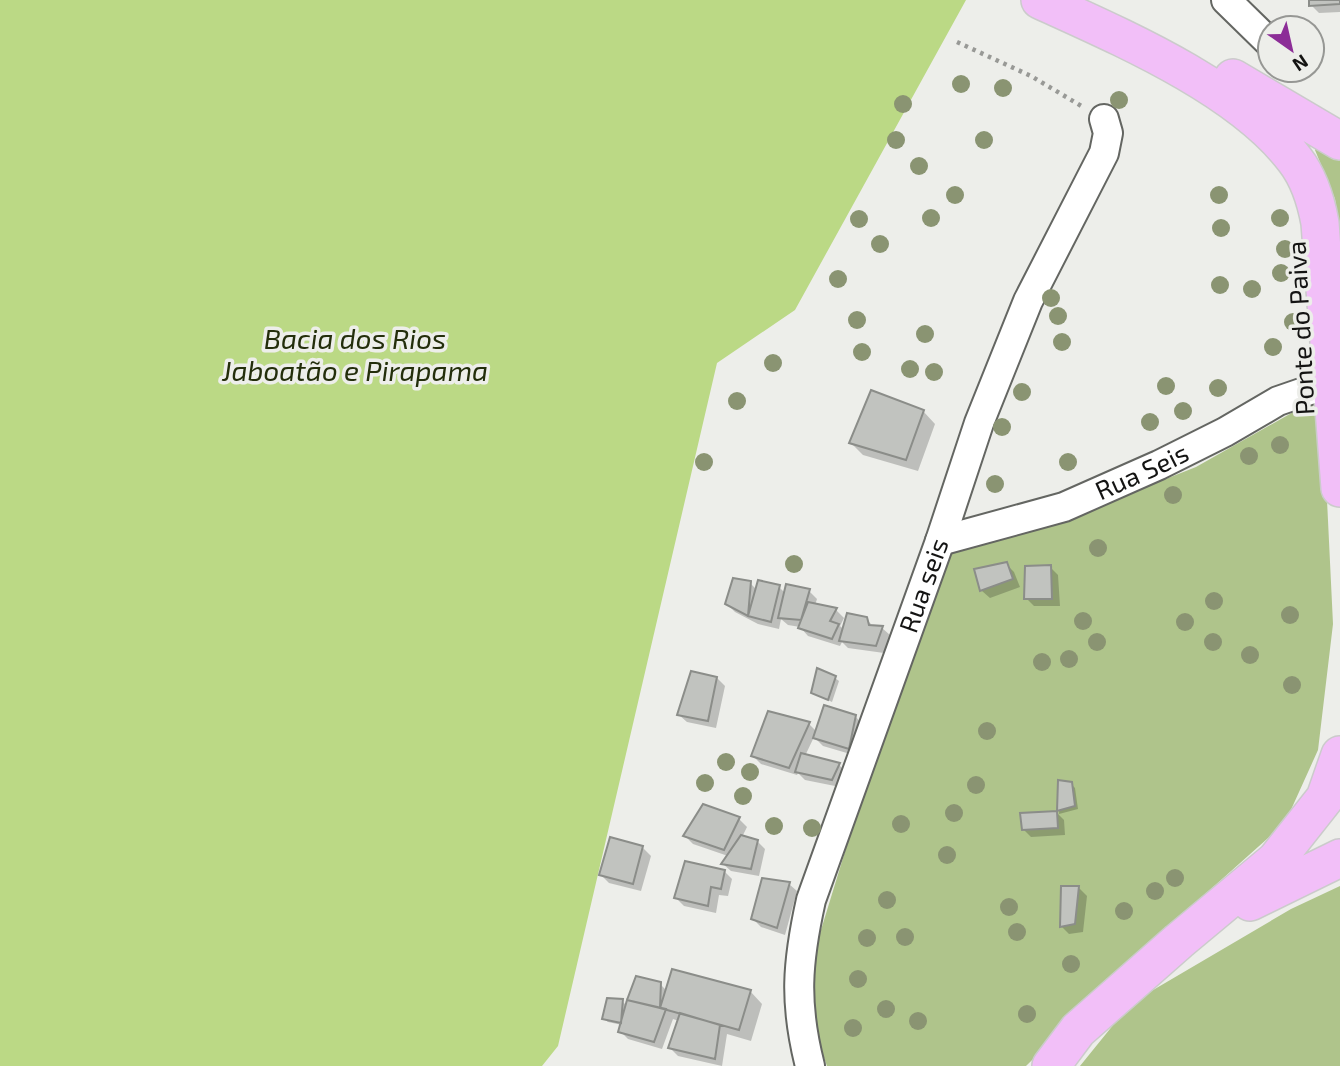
<svg xmlns="http://www.w3.org/2000/svg" width="1340" height="1066" font-family="'Exo 2',sans-serif">
	<rect width="100%" height="100%" fill="#edeeea"/>
	<path fill="#afc48b" d="M 1317,142 L 1340,145 L 1340,231 L 1335,199 L 1315,150 Z
		M 1311,402 L 1324,438 L 1333,624 L 1318,750 L 1285,823 L 1165,930 L 1026,1066 L 827,1066 L 815,1032 L 813,956 L 866,783 L 947,554 L 1067,518 L 1196,467 Z
		M 1340,886 L 1340,1066 L 1080,1066 L 1131,1003 L 1291,909 Z"/>
	<path fill="#bbd985" d="M 0,0 L 966,0 L 795,310 L 717,363 L 558,1046 L 542,1066 L 0,1066 Z"/>
	<path fill="#0003" d="M 1311,0 L 1340,0 L 1340,12 L 1319,13 L 1311,5 Z
		M 923,411 L 935,424 L 918,471 L 863,455 L 851,443 Z
		M 1006,564 L 1014,572 L 1020,587 L 990,598 L 982,591 L 976,570 Z
		M 1050,567 L 1058,575 L 1060,606 L 1034,606 L 1026,598 Z
		M 750,583 L 757,590 L 779,587 L 786,594 L 809,591 L 817,599 L 815,605 L 836,610 L 844,618 L 840,626 L 844,630 L 866,619 L 874,627 L 882,628 L 890,635 L 884,653 L 848,648 L 842,642 L 840,646 L 808,636 L 800,627 L 788,625 L 781,619 L 779,629 L 758,624 L 735,612 L 727,604 Z
		M 717,678 L 725,686 L 716,728 L 687,722 L 679,715 Z
		M 835,678 L 839,681 L 832,702 L 813,693 Z
		M 855,716 L 863,725 L 857,756 L 823,746 L 814,737 L 805,756 L 839,765 L 847,773 L 840,787 L 805,780 L 798,773 L 797,775 L 761,764 L 753,756 L 809,724 L 817,732 Z
		M 1060,782 L 1071,784 L 1075,788 L 1078,809 L 1059,814 Z
		M 1056,812 L 1064,820 L 1065,835 L 1031,837 L 1023,829 Z
		M 739,819 L 747,827 L 742,837 L 757,841 L 765,849 L 759,876 L 731,871 L 723,864 L 728,856 L 693,844 L 685,836 Z
		M 611,839 L 643,848 L 651,856 L 641,891 L 609,883 L 601,875 Z
		M 724,871 L 732,879 L 728,896 L 719,895 L 716,913 L 684,906 L 676,898 Z
		M 789,884 L 797,891 L 785,935 L 761,927 L 753,919 Z
		M 1079,888 L 1087,896 L 1083,932 L 1069,934 L 1061,926 Z
		M 660,984 L 667,991 L 750,991 L 762,1004 L 751,1041 L 727,1034 L 722,1066 L 678,1056 L 670,1048 L 679,1021 L 673,1019 L 662,1049 L 628,1039 L 620,1031 L 622,1025 L 608,1022 L 604,1019 L 622,1001 L 628,1007 Z"/>
	<path fill="#c1c3bf" stroke="#8b8d89" stroke-width="2" d="M 1309,0 L 1340,0 L 1340,4 L 1309,6 Z
		M 871,390 L 924,410 L 906,460 L 849,443 Z
		M 1007,562 L 1013,579 L 980,591 L 974,569 Z
		M 1051,565 L 1052,599 L 1024,599 L 1025,566 Z
		M 733,578 L 751,581 L 748,616 L 725,604 Z
		M 758,580 L 780,585 L 771,622 L 748,616 Z
		M 786,584 L 810,589 L 801,620 L 778,618 Z
		M 808,602 L 837,608 L 830,621 L 839,624 L 832,639 L 798,628 Z
		M 847,613 L 867,617 L 869,625 L 883,626 L 876,646 L 839,641 Z
		M 817,668 L 836,676 L 828,700 L 811,693 Z
		M 691,671 L 717,677 L 708,721 L 677,715 Z
		M 824,705 L 856,715 L 849,749 L 813,738 Z
		M 768,711 L 810,722 L 789,768 L 751,756 Z
		M 801,753 L 840,763 L 832,780 L 795,772 Z
		M 1058,780 L 1072,782 L 1075,806 L 1057,811 Z
		M 703,804 L 740,817 L 724,850 L 683,836 Z
		M 1057,811 L 1058,828 L 1022,830 L 1020,813 Z
		M 741,835 L 758,840 L 751,869 L 721,864 Z
		M 610,837 L 643,846 L 633,884 L 599,875 Z
		M 685,861 L 725,870 L 721,889 L 711,887 L 708,906 L 674,898 Z
		M 762,878 L 790,882 L 777,928 L 751,919 Z
		M 1061,886 L 1079,886 L 1075,924 L 1060,927 Z
		M 672,969 L 751,990 L 739,1030 L 660,1008 Z
		M 636,976 L 661,982 L 660,1008 L 627,1000 Z
		M 607,998 L 623,999 L 621,1023 L 602,1019 Z
		M 627,1000 L 666,1009 L 654,1042 L 618,1032 Z
		M 680,1013 L 720,1025 L 715,1059 L 668,1048 Z"/>
	<g fill="none" stroke-linecap="round" stroke-linejoin="round">
		<defs>
			<g id="minor">
				<path d="M 1226,0 L 1270,43"/>
				<path id="s1" d="M 940,541 L 1064,507 L 1159,465 L 1225,432 L 1278,401 L 1333,382"/>
				<path id="s2" d="M 810,1066 C 794,1003 797,963 811,900 L 940,541 L 979,423 L 1028,301 L 1104,153 L 1108,133 L 1104,119"/>
			</g>
			<path id="major" d="M 1040,0 C 1121,37 1241,88 1295,160 C 1309,178 1316,201 1320,223 L 1340,488
				M 1233,78 L 1340,141
				M 1250,902 L 1340,858
				M 1051,1066 L 1078,1030 L 1179,941 L 1276,860 L 1325,798 L 1340,755"/>
		</defs>
		<use href="#minor" stroke="#646662" stroke-width="32"/>
		<use href="#major" stroke="#cbcbcb" stroke-width="40"/>
		<path stroke="#989996" stroke-width="4.5" stroke-dasharray="3.5 5" stroke-linecap="butt" d="M 957,42 L 1031,76 L 1083,107"/>
		<use href="#minor" stroke="#fff" stroke-width="28"/>
		<use href="#major" stroke="#f2bff8" stroke-width="37"/>
	</g>
	<g fill="#8a9472">
		<circle cx="961" cy="84" r="9"/>
		<circle cx="1003" cy="88" r="9"/>
		<circle cx="1119" cy="100" r="9"/>
		<circle cx="903" cy="104" r="9"/>
		<circle cx="896" cy="140" r="9"/>
		<circle cx="984" cy="140" r="9"/>
		<circle cx="919" cy="166" r="9"/>
		<circle cx="955" cy="195" r="9"/>
		<circle cx="1219" cy="195" r="9"/>
		<circle cx="931" cy="218" r="9"/>
		<circle cx="1280" cy="218" r="9"/>
		<circle cx="859" cy="219" r="9"/>
		<circle cx="1221" cy="228" r="9"/>
		<circle cx="880" cy="244" r="9"/>
		<circle cx="1285" cy="249" r="9"/>
		<circle cx="1281" cy="273" r="9"/>
		<circle cx="838" cy="279" r="9"/>
		<circle cx="1220" cy="285" r="9"/>
		<circle cx="1252" cy="289" r="9"/>
		<circle cx="1051" cy="298" r="9"/>
		<circle cx="1058" cy="316" r="9"/>
		<circle cx="857" cy="320" r="9"/>
		<circle cx="1293" cy="322" r="9"/>
		<circle cx="925" cy="334" r="9"/>
		<circle cx="1062" cy="342" r="9"/>
		<circle cx="1273" cy="347" r="9"/>
		<circle cx="862" cy="352" r="9"/>
		<circle cx="773" cy="363" r="9"/>
		<circle cx="910" cy="369" r="9"/>
		<circle cx="934" cy="372" r="9"/>
		<circle cx="1166" cy="386" r="9"/>
		<circle cx="1218" cy="388" r="9"/>
		<circle cx="1022" cy="392" r="9"/>
		<circle cx="737" cy="401" r="9"/>
		<circle cx="1183" cy="411" r="9"/>
		<circle cx="1150" cy="422" r="9"/>
		<circle cx="1002" cy="427" r="9"/>
		<circle cx="1280" cy="445" r="9"/>
		<circle cx="1249" cy="456" r="9"/>
		<circle cx="704" cy="462" r="9"/>
		<circle cx="1068" cy="462" r="9"/>
		<circle cx="995" cy="484" r="9"/>
		<circle cx="1173" cy="495" r="9"/>
		<circle cx="1098" cy="548" r="9"/>
		<circle cx="794" cy="564" r="9"/>
		<circle cx="1214" cy="601" r="9"/>
		<circle cx="1290" cy="615" r="9"/>
		<circle cx="1083" cy="621" r="9"/>
		<circle cx="1185" cy="622" r="9"/>
		<circle cx="1097" cy="642" r="9"/>
		<circle cx="1213" cy="642" r="9"/>
		<circle cx="1250" cy="655" r="9"/>
		<circle cx="1069" cy="659" r="9"/>
		<circle cx="1042" cy="662" r="9"/>
		<circle cx="1292" cy="685" r="9"/>
		<circle cx="987" cy="731" r="9"/>
		<circle cx="726" cy="762" r="9"/>
		<circle cx="750" cy="772" r="9"/>
		<circle cx="705" cy="783" r="9"/>
		<circle cx="976" cy="785" r="9"/>
		<circle cx="743" cy="796" r="9"/>
		<circle cx="954" cy="813" r="9"/>
		<circle cx="901" cy="824" r="9"/>
		<circle cx="774" cy="826" r="9"/>
		<circle cx="812" cy="828" r="9"/>
		<circle cx="947" cy="855" r="9"/>
		<circle cx="1175" cy="878" r="9"/>
		<circle cx="1155" cy="891" r="9"/>
		<circle cx="887" cy="900" r="9"/>
		<circle cx="1009" cy="907" r="9"/>
		<circle cx="1124" cy="911" r="9"/>
		<circle cx="1017" cy="932" r="9"/>
		<circle cx="905" cy="937" r="9"/>
		<circle cx="867" cy="938" r="9"/>
		<circle cx="1071" cy="964" r="9"/>
		<circle cx="858" cy="979" r="9"/>
		<circle cx="886" cy="1009" r="9"/>
		<circle cx="1027" cy="1014" r="9"/>
		<circle cx="918" cy="1021" r="9"/>
		<circle cx="853" cy="1028" r="9"/>
	</g>
	<g text-anchor="middle" stroke-width="7" stroke-linejoin="round" paint-order="stroke">
		<g font-size="26" fill="#141413" stroke="#edeeea">
			<text transform="translate(1301 328) rotate(-93)" y="9">Ponte do Paiva</text>
			<text dy="9" stroke="none"><textPath href="#s1" startOffset="214">Rua Seis</textPath></text>
			<text dy="9" stroke="none"><textPath href="#s2" startOffset="502">Rua seis</textPath></text>
		</g>
		<g font-size="28" font-style="italic" fill="#232e0b" stroke="#edeeea">
			<text x="355" y="349">Bacia dos Rios<tspan x="355" dy="32">Jaboatão e Pirapama</tspan></text>
		</g>
	</g>
	<g transform="translate(1291 49) rotate(146)"><circle r="33" fill="#edeeea" stroke="#969794" stroke-width="2"/>
	<path d="M0-5L12 26L0 18L-12 26Z" fill="#8c2d97"/>
	<text y="-10" font-size="19" font-weight="bold" text-anchor="middle" fill="#141413">N</text>
	</g>
</svg>
